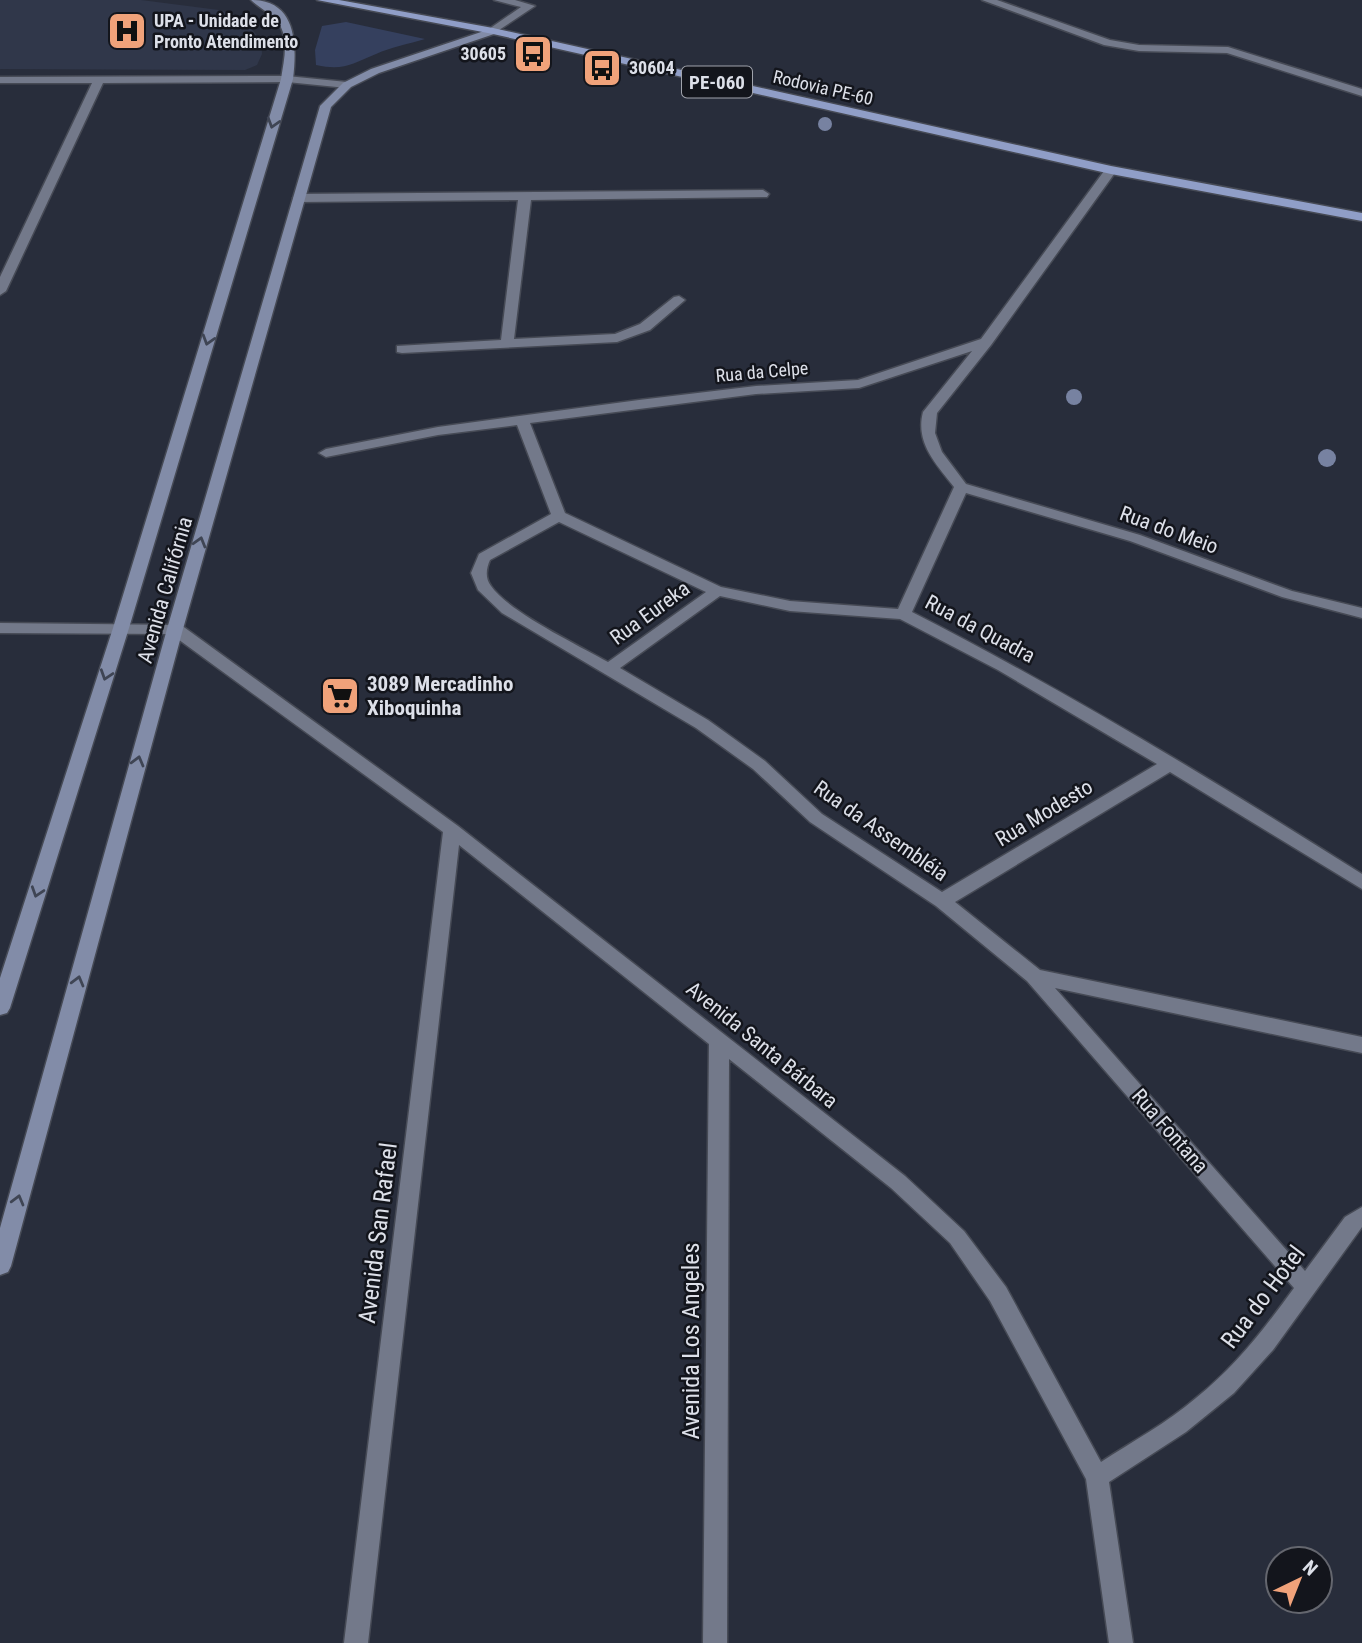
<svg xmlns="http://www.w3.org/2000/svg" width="1362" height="1643" font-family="'Roboto Condensed',sans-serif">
	<rect width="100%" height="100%" fill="#282d3b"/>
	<path fill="#30374a" d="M 0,0 L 141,0 L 219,10 L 231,13 L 246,23 L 261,40 L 262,54 L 257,65 L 245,70 L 0,69 Z"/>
	<path fill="#35405e" d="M 346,22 L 425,39 C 409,44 391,47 376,54 C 351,64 344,71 316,65 L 315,50 L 322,26 Z"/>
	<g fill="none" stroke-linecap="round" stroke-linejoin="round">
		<defs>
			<path id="lane" d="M 494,0 L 515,0 L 535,6 L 493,34 L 488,31 L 489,29 L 521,7 Z
				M 982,0 L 997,0 L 1110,40 L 1139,45 L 1228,47 L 1362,89 L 1362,96 L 1227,53 L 1139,51 L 1104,45 Z
				M 763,190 L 769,194 L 767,197 L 531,200 L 514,339 L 615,334 L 640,324 L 674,297 L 679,296 L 685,300 L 650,330 L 617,342 L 402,353 L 397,352 L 397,346 L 501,340 L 518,200 L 299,202 L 293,198 L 299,194 Z"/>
			<path id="street" d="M 287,76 L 347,82 L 353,85 L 347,88 L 287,82 L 103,83 L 6,291 L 0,295 L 0,277 L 92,83 L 0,83 L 0,77 Z
				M 1107,167 L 1117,170 L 991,345 L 937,413 L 935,433 L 942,452 L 966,484 L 1140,535 L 1292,591 L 1362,608 L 1362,618 L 1282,597 L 1130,541 L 966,493 L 912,612 C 1066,691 1215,781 1362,874 L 1362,889 L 1170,772 L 955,902 L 1040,970 L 1362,1037 L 1362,1053 L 1055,988 L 1305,1271 L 1345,1217 L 1362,1207 L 1362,1227 L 1273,1350 L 1234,1393 L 1186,1432 L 1109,1482 L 1133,1643 L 1109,1643 L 1086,1479 L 990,1301 L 950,1243 L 891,1188 L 729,1059 L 727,1643 L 703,1643 L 709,1044 L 459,845 L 368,1643 L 344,1643 L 443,832 L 171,634 L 0,633 L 0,623 L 181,625 L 458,826 L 905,1176 L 964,1231 L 1006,1287 L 1101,1462 C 1133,1441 1167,1423 1196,1398 C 1235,1367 1265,1328 1294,1288 L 1027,981 L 936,906 L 810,822 L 753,769 L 696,728 L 502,613 L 478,590 L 471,573 L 479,554 L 551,514 L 517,425 L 438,435 L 326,457 L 319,453 L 326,449 L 438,427 L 639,400 L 756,386 L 858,380 L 981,339 ZM 972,351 L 923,412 C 915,443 936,464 954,487 L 898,609 L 790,601 L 721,587 L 565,513 L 530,423 L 756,394 L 859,388 ZM 559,522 L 706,592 L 608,662 C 578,645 509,612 491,586 C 485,578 486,569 490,560 ZM 720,596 L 790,611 L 900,619 L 998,670 L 1157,764 L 942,892 L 822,814 L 765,761 L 708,720 L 620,668 Z"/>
			<path id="secondary" d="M 251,0 C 297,0 297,45 293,79 L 129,628 L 10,1008 L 7,1013 L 0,1015 L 0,978 L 113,628 L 281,79 C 284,59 291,34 274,18 C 267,11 258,7 251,0 Z
				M 493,28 L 498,31 L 497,33 L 379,73 L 351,87 L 331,107 L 183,629 L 11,1266 L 8,1272 L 0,1275 L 0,1228 L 167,629 L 320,106 L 343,83 L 371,69 Z"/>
			<path id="primary" d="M 317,0 L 339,0 L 493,28 L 1111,166 L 1362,213 L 1362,221 L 1111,174 L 493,34 Z"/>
		</defs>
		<use href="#lane" stroke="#464a55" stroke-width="3"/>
		<use href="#street" stroke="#464a55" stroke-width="3"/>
		<use href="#secondary" stroke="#464a55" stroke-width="3"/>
		<use href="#primary" stroke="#464a55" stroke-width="3"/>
		<use href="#lane" fill="#73798a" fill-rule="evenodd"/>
		<use href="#street" fill="#73798a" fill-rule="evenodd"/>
		<use href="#secondary" fill="#828ca8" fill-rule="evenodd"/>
		<use href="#primary" fill="#909ec7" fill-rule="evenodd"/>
	</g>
	<g fill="#7782a1">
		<circle cx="825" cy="124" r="7"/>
		<circle cx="1074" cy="397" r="8"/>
		<circle cx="1327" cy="458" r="9"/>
	</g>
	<defs><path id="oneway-chevron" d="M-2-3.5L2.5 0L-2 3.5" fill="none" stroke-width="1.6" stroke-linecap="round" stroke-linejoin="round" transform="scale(1.75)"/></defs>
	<g stroke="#3f4554">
		<use href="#oneway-chevron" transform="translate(273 123) rotate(107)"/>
		<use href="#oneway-chevron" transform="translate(208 340) rotate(107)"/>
		<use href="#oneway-chevron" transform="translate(200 542) rotate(-74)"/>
		<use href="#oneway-chevron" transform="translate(106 675) rotate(108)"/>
		<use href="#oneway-chevron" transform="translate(138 761) rotate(-75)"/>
		<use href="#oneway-chevron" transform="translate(37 892) rotate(108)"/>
		<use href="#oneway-chevron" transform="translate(78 981) rotate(-75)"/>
		<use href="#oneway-chevron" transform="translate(18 1200) rotate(-75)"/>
	</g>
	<defs>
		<symbol id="hospital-square" viewBox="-11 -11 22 22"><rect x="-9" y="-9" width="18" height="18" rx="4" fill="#f0a27a" stroke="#13151c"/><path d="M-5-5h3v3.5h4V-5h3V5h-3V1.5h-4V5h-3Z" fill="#111"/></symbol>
		<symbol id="bus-square" viewBox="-11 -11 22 22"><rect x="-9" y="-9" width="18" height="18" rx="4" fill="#f0a27a" stroke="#13151c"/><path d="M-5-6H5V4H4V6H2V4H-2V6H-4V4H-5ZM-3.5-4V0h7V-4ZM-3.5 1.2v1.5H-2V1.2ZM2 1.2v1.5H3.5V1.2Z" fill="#111"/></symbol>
		<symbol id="supermarket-square" viewBox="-11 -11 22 22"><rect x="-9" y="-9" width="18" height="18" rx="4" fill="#f0a27a" stroke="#13151c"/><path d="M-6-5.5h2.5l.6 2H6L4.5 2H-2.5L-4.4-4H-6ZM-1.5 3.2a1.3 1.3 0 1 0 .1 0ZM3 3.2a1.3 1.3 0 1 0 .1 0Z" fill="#111"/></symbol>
	</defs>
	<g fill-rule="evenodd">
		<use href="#hospital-square" x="105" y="9" width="44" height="44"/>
		<use href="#bus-square" x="511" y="32" width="44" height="44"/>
		<use href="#bus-square" x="580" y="46" width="44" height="44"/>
		<use href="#supermarket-square" x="318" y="674" width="44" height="44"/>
	</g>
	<g text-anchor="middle" stroke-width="5" stroke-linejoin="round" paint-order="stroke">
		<g font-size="18" font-weight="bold" fill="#dde0e9" stroke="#13151c" text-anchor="start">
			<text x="154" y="27">UPA - Unidade de<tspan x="154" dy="21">Pronto Atendimento</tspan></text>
			<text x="506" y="60" text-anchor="end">30605</text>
			<text x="629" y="74">30604</text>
		</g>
		<g font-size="18" fill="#dde0e9" stroke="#13151c">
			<text transform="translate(823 88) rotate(13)" y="6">Rodovia PE-60</text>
			<text transform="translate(762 372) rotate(-5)" y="6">Rua da Celpe</text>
		</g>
		<rect fill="#13151c" stroke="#a0a3ac" stroke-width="2" x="682" y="66.5" width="70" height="31" rx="5"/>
		<g font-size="19" font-weight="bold" fill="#dde0e9">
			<text x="717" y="89">PE-060</text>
		</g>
		<g font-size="21" fill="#dde0e9" stroke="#13151c">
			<text transform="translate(1169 530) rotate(20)" y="7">Rua do Meio</text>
			<text transform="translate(165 590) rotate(-74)" y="7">Avenida Califórnia</text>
			<text transform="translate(650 613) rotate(-36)" y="7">Rua Eureka</text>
			<text transform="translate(980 629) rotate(28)" y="7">Rua da Quadra</text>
			<text transform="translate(1044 813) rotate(-31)" y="7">Rua Modesto</text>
			<text transform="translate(881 831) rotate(35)" y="7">Rua da Assembléia</text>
			<text transform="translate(762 1045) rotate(39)" y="7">Avenida Santa Bárbara</text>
			<text transform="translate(1170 1131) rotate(49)" y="7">Rua Fontana</text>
		</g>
		<g font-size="21" font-weight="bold" fill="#dde0e9" stroke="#13151c" text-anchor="start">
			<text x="367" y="691">3089 Mercadinho<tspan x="367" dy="24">Xiboquinha</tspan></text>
		</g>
		<g font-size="24" fill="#dde0e9" stroke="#13151c">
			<text transform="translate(378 1233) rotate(-83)" y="8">Avenida San Rafael</text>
			<text transform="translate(1263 1297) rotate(-53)" y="8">Rua do Hotel</text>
			<text transform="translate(691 1341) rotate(-90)" y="8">Avenida Los Angeles</text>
		</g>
	</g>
	<g transform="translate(1299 1580) rotate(43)"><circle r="33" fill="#13151c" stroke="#64666e" stroke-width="2"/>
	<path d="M0-5L12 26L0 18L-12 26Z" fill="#f0a27a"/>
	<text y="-10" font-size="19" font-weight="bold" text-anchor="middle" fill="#dde0e9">N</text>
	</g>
</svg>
